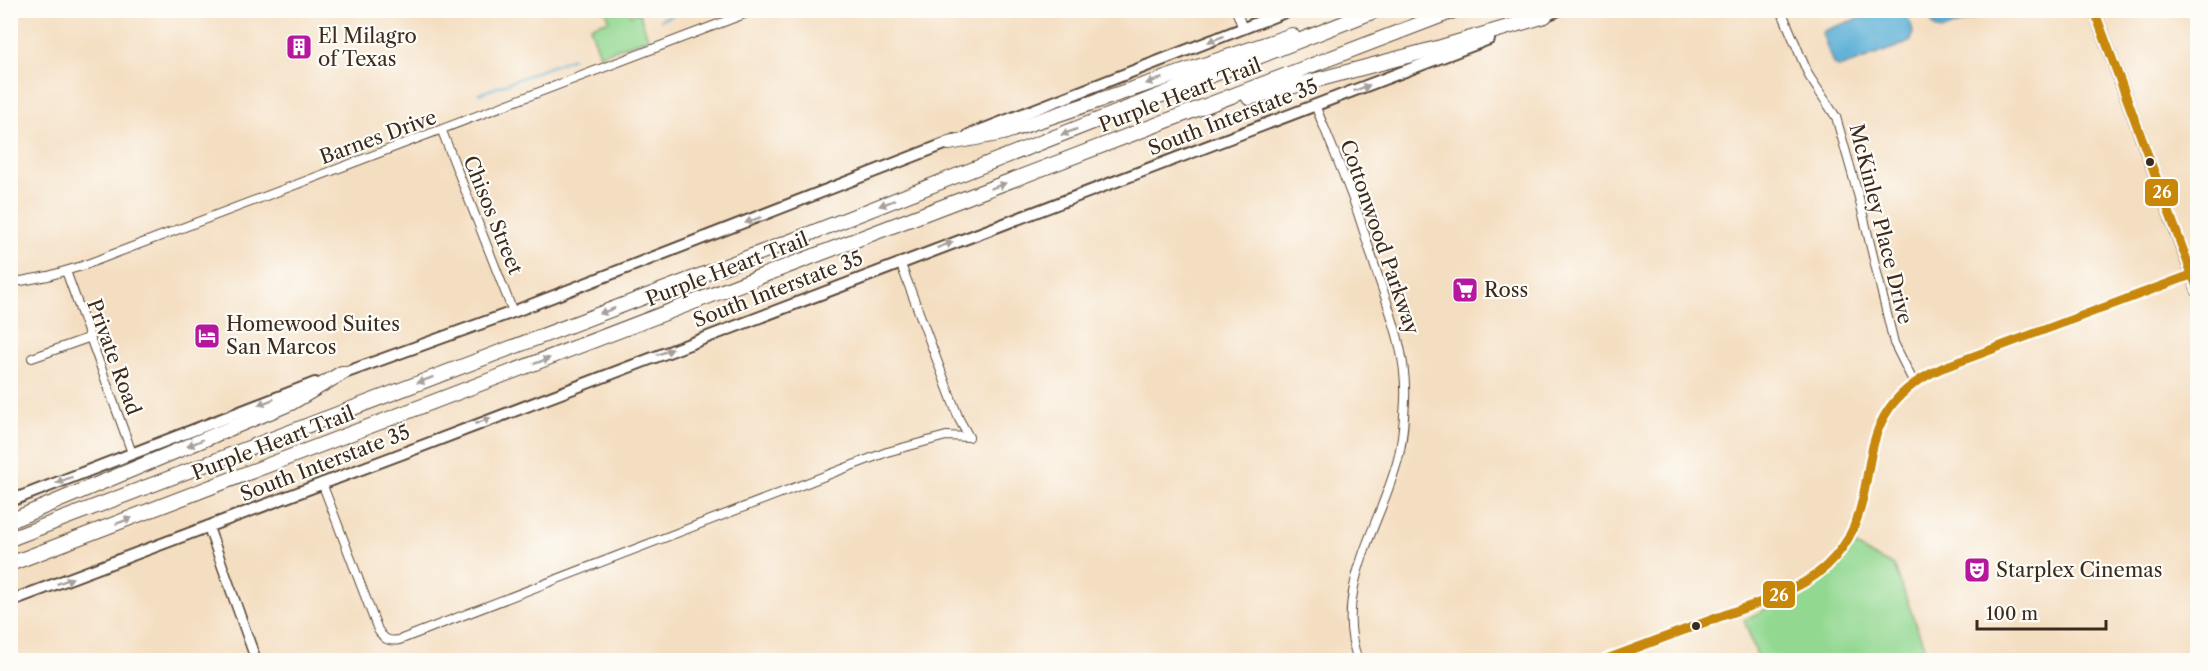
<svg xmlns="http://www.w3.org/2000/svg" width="2208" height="671" font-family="'Libre Caslon Text',serif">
	<rect width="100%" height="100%" fill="#fdfcf7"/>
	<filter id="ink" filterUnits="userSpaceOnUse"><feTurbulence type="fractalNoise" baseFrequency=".0167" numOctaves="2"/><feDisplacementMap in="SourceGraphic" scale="12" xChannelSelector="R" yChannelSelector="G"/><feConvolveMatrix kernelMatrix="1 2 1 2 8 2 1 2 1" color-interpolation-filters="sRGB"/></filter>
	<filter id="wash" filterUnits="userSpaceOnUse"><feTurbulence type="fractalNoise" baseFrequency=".008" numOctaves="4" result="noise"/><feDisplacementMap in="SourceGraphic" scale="24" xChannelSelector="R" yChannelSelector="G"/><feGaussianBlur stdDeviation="1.35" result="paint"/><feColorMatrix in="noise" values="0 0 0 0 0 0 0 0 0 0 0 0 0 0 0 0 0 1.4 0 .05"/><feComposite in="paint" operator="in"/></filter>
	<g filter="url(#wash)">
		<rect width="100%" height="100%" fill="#f4dec1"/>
		<path fill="#93d891" stroke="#678158" stroke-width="1.5" d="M 606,11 L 629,11 L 631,15 L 639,12 L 648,38 L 600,55 L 590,27 L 609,20 Z
			M 1853,544 L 1873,556 L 1893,565 L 1895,568 L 1929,660 L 1759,660 L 1744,620 C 1789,597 1822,587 1853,544 Z"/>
		<path fill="#59aed5" stroke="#4a6c7a" stroke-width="1.5" d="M 1882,10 L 1905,11 C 1909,20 1917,33 1910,42 L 1842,67 L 1837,67 L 1833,64 L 1822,33 L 1826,30 Z
			M 1928,11 L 1992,11 L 1943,30 C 1932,30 1931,19 1928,11 Z"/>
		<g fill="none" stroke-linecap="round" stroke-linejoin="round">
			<path stroke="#59aed5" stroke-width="2" d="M 660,20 L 686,10
				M 479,94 L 573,58"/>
		</g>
	</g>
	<g filter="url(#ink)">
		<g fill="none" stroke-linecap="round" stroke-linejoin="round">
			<defs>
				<path id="minor" d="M 1236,10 L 1243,29
					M 1781,10 L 1809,76 L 1836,117 L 1859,198 L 1894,343 L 1914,383
					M 1315,105 C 1328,137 1342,170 1354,202 C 1363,227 1370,252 1378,276 C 1392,317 1407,356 1405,400 C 1404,420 1403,440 1398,459 C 1381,525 1332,590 1358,660
					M 442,131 L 513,312
					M 66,271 L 132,453
					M 10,283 L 48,276 L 82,266 L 755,10
					M 32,358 L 88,338
					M 322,483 L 378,630 C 384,639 388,642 399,640 L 887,452 L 946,436 L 969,437 L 959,419 L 900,262
					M 1604,660 L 1788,591 C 1823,575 1852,546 1860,507 C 1865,483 1867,458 1875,435 C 1881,417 1899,395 1913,383 C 1922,377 1933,372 1942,368 L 2198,273"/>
				<path id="tertiary" d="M 208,526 L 256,660"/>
				<path id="secondary" d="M 2094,10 L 2198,291
					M 1539,18 L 1559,10
					M 969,135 L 1290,10
					M 336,376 L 513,312 L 955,140
					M 10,501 L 315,383
					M 10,601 L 401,454 L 1489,39"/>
				<path id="motorway" d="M 1249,98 L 1441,47 L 1545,16
					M 949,143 L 1003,133 L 1292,35
					M 10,521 L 291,403 L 342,373
					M 10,539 L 791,241 L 1377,10
					M 10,564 L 1456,10"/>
			</defs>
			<use href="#minor" stroke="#574536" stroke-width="10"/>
			<use href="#tertiary" stroke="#574536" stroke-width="12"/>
			<use href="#secondary" stroke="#574536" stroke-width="14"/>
			<use href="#motorway" stroke="#574536" stroke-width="16"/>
			<use href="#minor" stroke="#fff" stroke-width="8"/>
			<use href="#tertiary" stroke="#fff" stroke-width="9"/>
			<use href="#secondary" stroke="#fff" stroke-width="10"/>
			<use href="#motorway" stroke="#fff" stroke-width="14"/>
			<defs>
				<path id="bus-1" d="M 2094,10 L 2198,290
					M 1604,660 C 1642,646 1681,631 1719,617 C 1759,602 1806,591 1835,557 C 1891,492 1839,414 1942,368 L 2191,275"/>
			</defs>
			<use href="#bus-1" stroke="#fdfcf7" stroke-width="14"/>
			<use href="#bus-1" stroke="#c88708" stroke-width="9"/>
		</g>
		<defs><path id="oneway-solid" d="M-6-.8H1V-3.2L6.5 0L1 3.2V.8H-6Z" transform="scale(1.5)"/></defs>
		<g fill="#a79f9a">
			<use href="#oneway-solid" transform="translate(1216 39) rotate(159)"/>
			<use href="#oneway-solid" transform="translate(1154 81) rotate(161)"/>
			<use href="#oneway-solid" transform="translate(1362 88) rotate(-20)"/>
			<use href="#oneway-solid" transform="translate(1069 132) rotate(159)"/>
			<use href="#oneway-solid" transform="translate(998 186) rotate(-21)"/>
			<use href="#oneway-solid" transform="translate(887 203) rotate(159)"/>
			<use href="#oneway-solid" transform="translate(753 220) rotate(159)"/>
			<use href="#oneway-solid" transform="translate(945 245) rotate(-21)"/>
			<use href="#oneway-solid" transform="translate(607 311) rotate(159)"/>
			<use href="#oneway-solid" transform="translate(665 352) rotate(-21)"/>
			<use href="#oneway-solid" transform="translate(542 361) rotate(-21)"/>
			<use href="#oneway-solid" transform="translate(425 380) rotate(159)"/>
			<use href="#oneway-solid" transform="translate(266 402) rotate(159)"/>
			<use href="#oneway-solid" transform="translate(483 421) rotate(-21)"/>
			<use href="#oneway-solid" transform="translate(195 443) rotate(157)"/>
			<use href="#oneway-solid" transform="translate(64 480) rotate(159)"/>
			<use href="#oneway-solid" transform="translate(124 521) rotate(-21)"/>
			<use href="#oneway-solid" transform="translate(65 581) rotate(-21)"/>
		</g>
	</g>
	<defs>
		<symbol id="building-square" viewBox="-11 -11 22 22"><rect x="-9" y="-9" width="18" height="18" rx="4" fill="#b5179e" stroke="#fdfcf7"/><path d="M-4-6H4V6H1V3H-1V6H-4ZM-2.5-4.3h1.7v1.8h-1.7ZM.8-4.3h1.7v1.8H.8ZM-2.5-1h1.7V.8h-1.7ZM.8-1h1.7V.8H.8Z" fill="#fff"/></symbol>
		<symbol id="supermarket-square" viewBox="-11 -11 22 22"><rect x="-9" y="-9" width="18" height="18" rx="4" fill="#b5179e" stroke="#fdfcf7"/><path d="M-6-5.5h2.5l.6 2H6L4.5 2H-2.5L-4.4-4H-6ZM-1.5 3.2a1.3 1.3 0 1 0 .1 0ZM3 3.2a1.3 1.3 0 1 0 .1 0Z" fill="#fff"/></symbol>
		<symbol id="hotel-square" viewBox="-11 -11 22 22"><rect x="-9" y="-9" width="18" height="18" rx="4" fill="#b5179e" stroke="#fdfcf7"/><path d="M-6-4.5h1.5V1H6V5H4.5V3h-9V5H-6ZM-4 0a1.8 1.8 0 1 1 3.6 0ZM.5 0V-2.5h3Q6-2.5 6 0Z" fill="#fff"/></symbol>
		<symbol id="theatre-square" viewBox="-11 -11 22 22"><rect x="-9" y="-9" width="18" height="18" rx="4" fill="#b5179e" stroke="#fdfcf7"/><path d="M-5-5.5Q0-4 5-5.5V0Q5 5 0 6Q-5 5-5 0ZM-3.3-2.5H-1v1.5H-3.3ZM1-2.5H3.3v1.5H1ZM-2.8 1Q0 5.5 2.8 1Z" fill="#fff"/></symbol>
	</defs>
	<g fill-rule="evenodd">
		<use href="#building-square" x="284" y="32" width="30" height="30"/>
		<use href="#supermarket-square" x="1450" y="275" width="30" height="30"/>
		<use href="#hotel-square" x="192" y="321" width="30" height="30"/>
		<use href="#theatre-square" x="1962" y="555" width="30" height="30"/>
	</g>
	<g fill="#3b2a1e" stroke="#fdfcf7" stroke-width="2">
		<circle cx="2150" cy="162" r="5"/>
		<circle cx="1696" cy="626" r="5"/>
	</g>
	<g text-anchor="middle" stroke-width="4.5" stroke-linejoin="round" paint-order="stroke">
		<g font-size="20" fill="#3b2a1e" stroke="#fdfcf7" text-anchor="start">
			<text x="318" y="43">El Milagro<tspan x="318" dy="23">of Texas</tspan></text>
			<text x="1484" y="297">Ross</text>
			<text x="226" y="331">Homewood Suites<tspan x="226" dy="23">San Marcos</tspan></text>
			<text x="1996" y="577">Starplex Cinemas</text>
		</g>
		<g font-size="20" fill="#3b2a1e" stroke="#fdfcf7">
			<text transform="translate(1180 95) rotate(-21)" y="7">Purple Heart Trail</text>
			<text transform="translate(1233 117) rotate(-21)" y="7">South Interstate 35</text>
			<text transform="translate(378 137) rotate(-20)" y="7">Barnes Drive</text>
			<text transform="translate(493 215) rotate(68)" y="7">Chisos Street</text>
			<text transform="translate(1881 224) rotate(76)" y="7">McKinley Place Drive</text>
			<text transform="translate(1380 237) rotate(71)" y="7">Cottonwood Parkway</text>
			<text transform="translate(727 269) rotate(-21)" y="7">Purple Heart Trail</text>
			<text transform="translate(778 289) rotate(-21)" y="7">South Interstate 35</text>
			<text transform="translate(114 357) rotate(70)" y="7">Private Road</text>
			<text transform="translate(273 443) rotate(-21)" y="7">Purple Heart Trail</text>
			<text transform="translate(325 463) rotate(-21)" y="7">South Interstate 35</text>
		</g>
	</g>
	<g stroke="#fdfcf7" stroke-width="2">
		<rect x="2144" y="178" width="35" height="29" rx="6" fill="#c88708"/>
		<rect x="1762" y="580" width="34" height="29" rx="6" fill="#c88708"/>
	</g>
	<g font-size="16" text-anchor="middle" font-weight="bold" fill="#fff">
		<text x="2162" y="198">26</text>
		<text x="1779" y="601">26</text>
	</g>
	<rect width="2208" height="671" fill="none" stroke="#fdfcf7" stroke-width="36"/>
	<path d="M1977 620v9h129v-9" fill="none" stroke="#3b2a1e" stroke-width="3"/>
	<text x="1986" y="620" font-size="18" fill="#3b2a1e" stroke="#fdfcf7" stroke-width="4.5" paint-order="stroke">100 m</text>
</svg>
